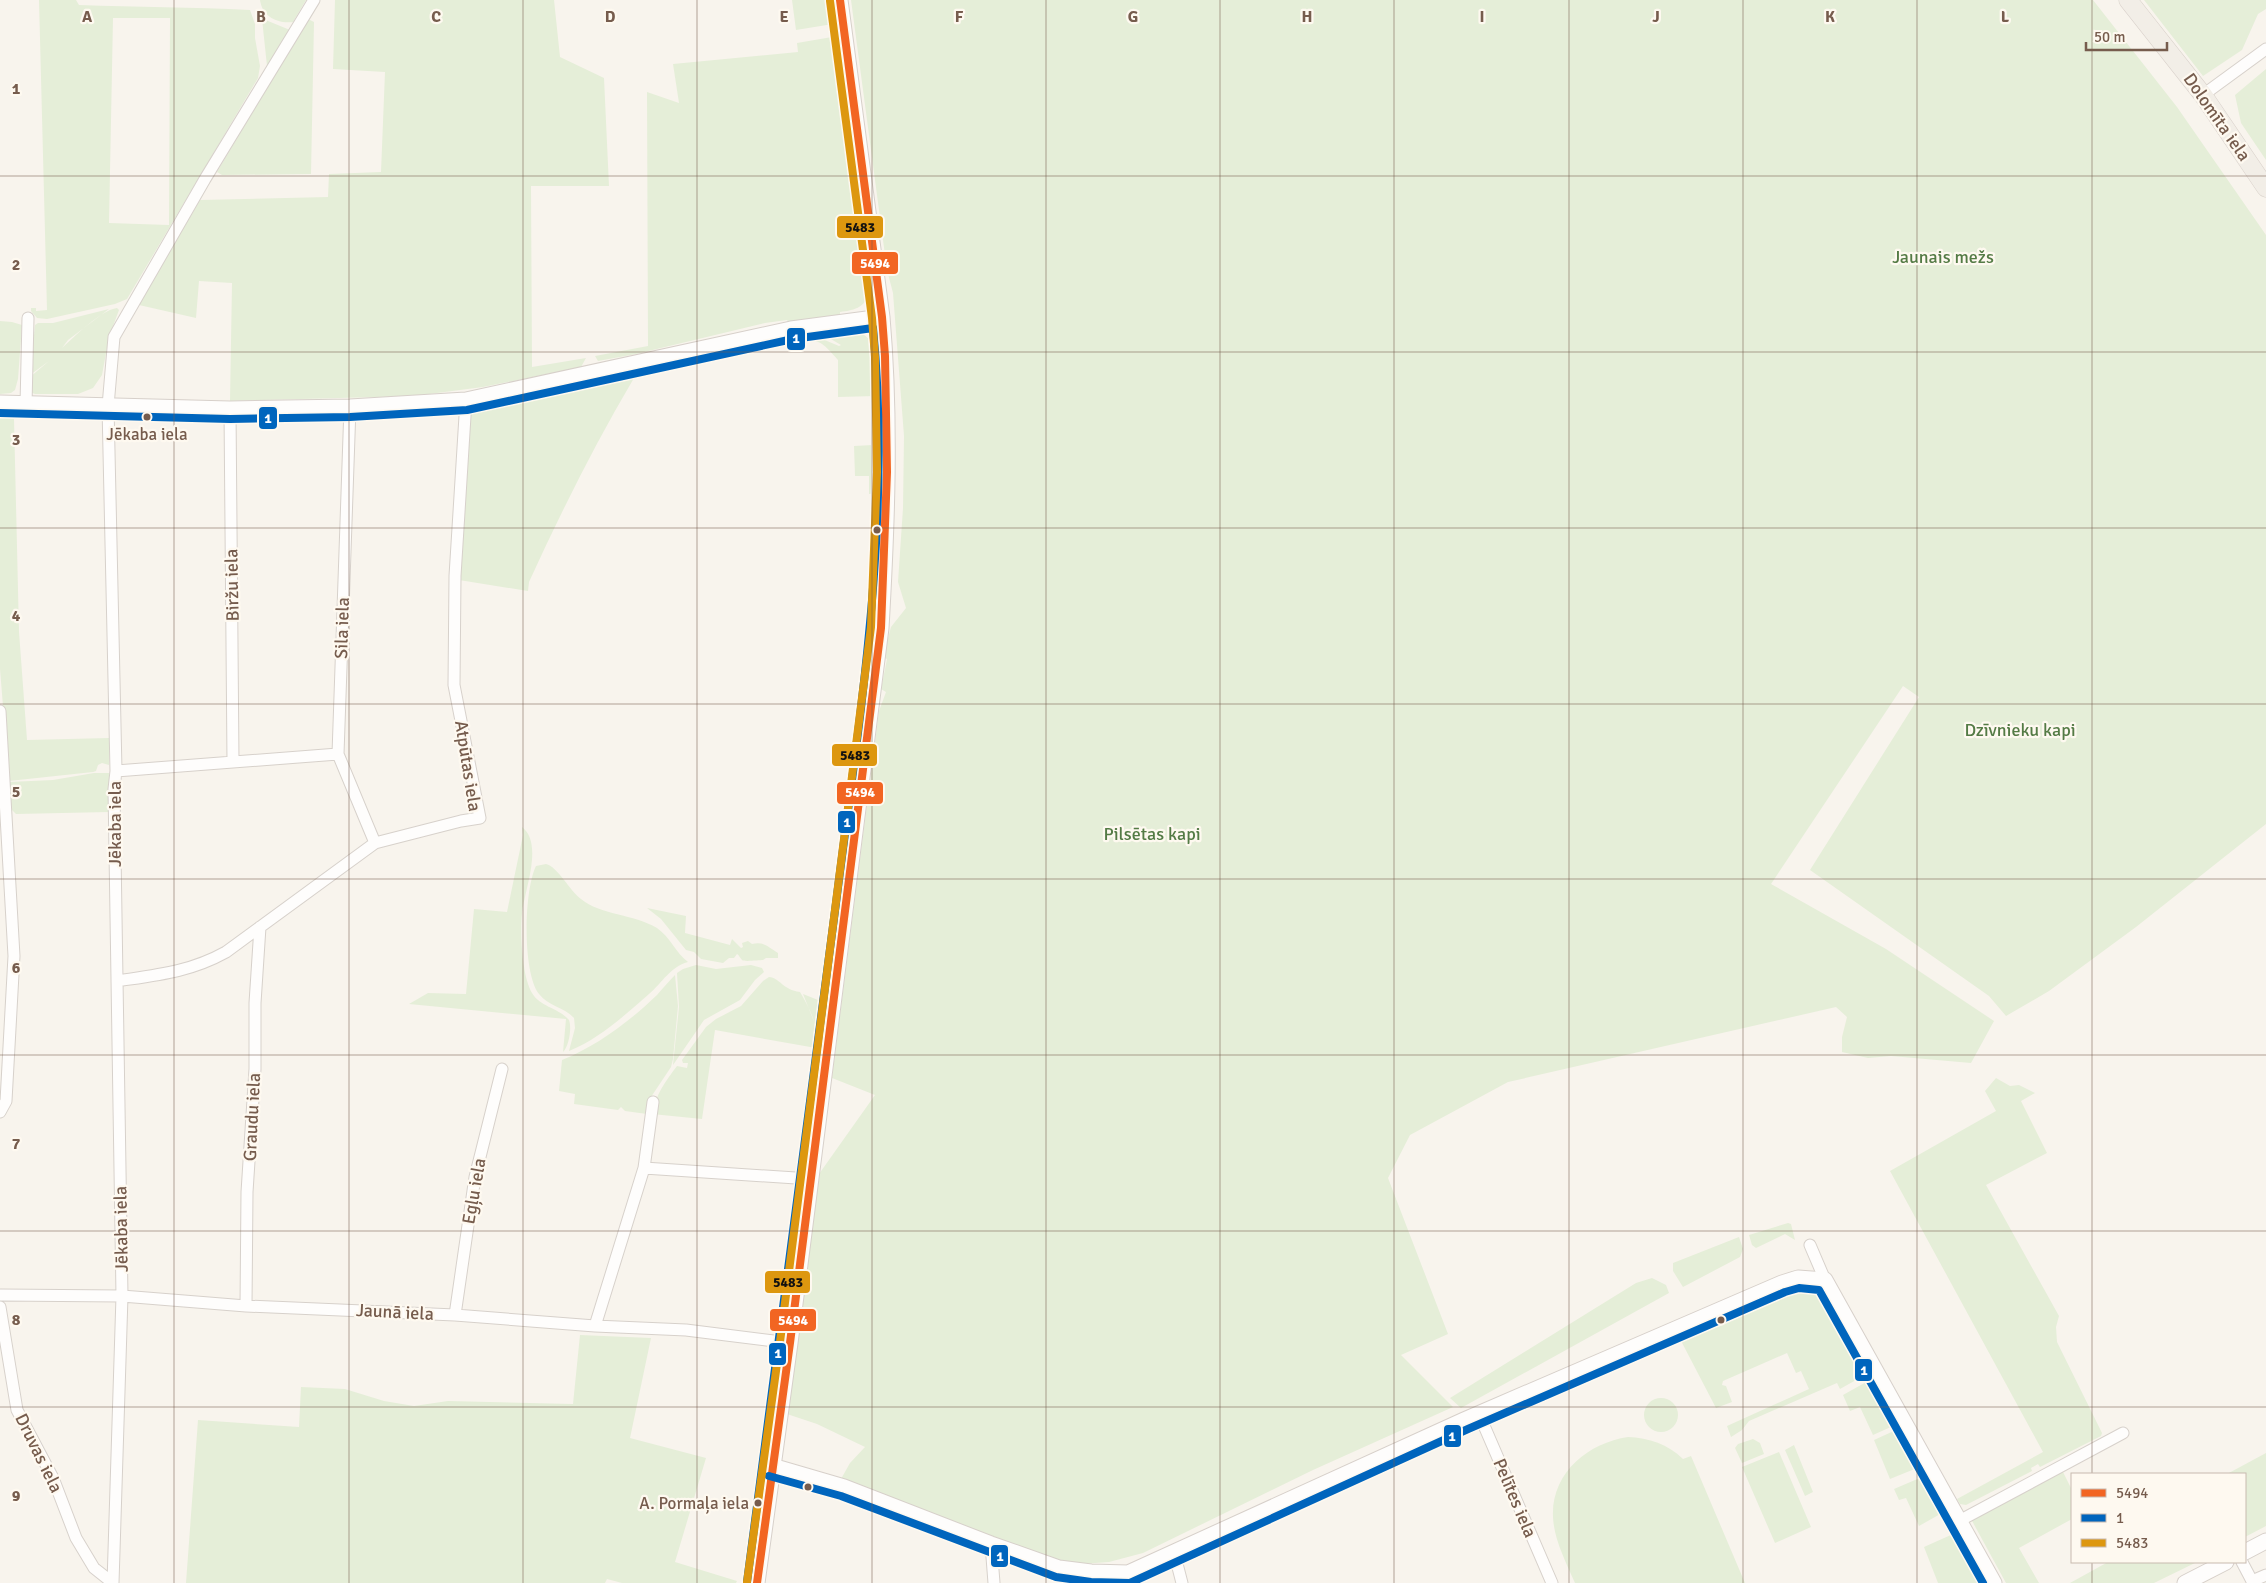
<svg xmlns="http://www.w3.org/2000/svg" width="2266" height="1583" font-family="Signika,sans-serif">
	<rect width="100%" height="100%" fill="#f8f4ed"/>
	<path fill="#e5eed8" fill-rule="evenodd" d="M 39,0 L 76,0 L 79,5 C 137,7 193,7 250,10 L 255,24 L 255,38 L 260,66 L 258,78 L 127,299 L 115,304 L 47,319 L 37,318 L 31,311 L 31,308 L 36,308 L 36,311 L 47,310 ZM 113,18 L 170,18 L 169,225 L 109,223 Z
		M 260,0 L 306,0 L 293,22 C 277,24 262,16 260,0 Z
		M 335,0 L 554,0 L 560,57 L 604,78 L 609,186 L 531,186 L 532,367 L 586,358 L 581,367 L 483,387 L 414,396 L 230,401 L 232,283 L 199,281 L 196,318 L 139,305 L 200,200 L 328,197 L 329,174 L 381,172 L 385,72 L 333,69 Z
		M 792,0 L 830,0 L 833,24 L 796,30 Z
		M 851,0 L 2093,0 L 2177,107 L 2266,235 L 2266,824 L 2136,927 L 2049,991 L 2006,1016 L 1989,996 L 1810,870 L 1919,697 L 1903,686 L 1771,884 L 1886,949 L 1994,1021 L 1971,1063 L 1891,1056 L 1868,1058 L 1842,1052 L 1842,1037 L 1847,1017 L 1836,1007 L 1508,1082 L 1410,1135 L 1388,1178 L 1448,1334 L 1401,1355 L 1453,1407 L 1313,1470 L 1143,1553 L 1109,1562 L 1081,1564 L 1047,1557 L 841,1479 L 850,1463 L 865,1447 L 817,1424 L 787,1414 L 819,1174 L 875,1095 L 832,1078 L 879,711 L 886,692 L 881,689 L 887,659 L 883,657 L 891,627 L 906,608 L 898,582 L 903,508 L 904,436 L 893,293 L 887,270 Z
		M 2144,0 L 2266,0 L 2266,9 L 2258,14 L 2242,50 L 2203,76 Z
		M 264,17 L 268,21 L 290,30 L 267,66 L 262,19 Z
		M 308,19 L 314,22 L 311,174 L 222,175 L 217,172 Z
		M 832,37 L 836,43 L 869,289 C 867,307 856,310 840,312 L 840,316 L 789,323 L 787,320 L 765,323 L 636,354 L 598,361 L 595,356 L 648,346 L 647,92 L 679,103 L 673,64 L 798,52 L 797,43 Z
		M 2266,69 L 2266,160 L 2241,123 L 2235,95 Z
		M 117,308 L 119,310 L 109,337 L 102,375 L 93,388 L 78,394 L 35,394 L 30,392 L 30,377 L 49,361 L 30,375 L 35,325 L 38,323 L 53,323 L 109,309 L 68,340 L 62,348 C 74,337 101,310 117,308 Z
		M 0,321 L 12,322 L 22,325 L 18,379 L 15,390 L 11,393 L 0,394 Z
		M 852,331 C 879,333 877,365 877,385 L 872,381 L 877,391 L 876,396 L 838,397 L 838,360 C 819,338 819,340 791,341 L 792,339 L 815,336 L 839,346 L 841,345 L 824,335 Z
		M 627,376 L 634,378 C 595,444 561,512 529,582 L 528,591 L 459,580 L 469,411 L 480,404 L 494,400 L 497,402 L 498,399 L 583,384 L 589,386 L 593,380 C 606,378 616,379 627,376 Z
		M 6,413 L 96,414 L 104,421 C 93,414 89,417 79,418 C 76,418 73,417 70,417 L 68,419 L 14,419 L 19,632 L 27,740 L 109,738 L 109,765 L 102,763 L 98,765 L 96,771 L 93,772 L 9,781 L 0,669 L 0,416 Z
		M 873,445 L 877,446 L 879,449 L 879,493 L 869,494 L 869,476 L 855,476 L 854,446 Z
		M 94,773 L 109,773 L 109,812 L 16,814 L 11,809 L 9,782 L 53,780 Z
		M 522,827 C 544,844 524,891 522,914 C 520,934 522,976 532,993 C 540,1007 559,1008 569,1020 C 572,1028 569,1046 563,1052 L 566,1019 L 409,1004 L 428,993 L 466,994 L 474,909 L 507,912 L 523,835 Z
		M 546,864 C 557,866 570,891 581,899 C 600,915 634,914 657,928 C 670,937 676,953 688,962 C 670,967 663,982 649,994 C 625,1015 599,1039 569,1051 L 575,1028 L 574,1018 C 564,1007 548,1006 539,994 C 522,972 524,890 536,866 Z
		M 647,908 L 686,916 L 685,933 L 730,945 L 732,939 L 741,948 L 743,947 L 742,943 L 748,941 L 752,944 C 764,941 768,947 778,953 L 778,958 L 766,958 L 763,960 C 759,960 744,962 742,960 C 740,958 739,955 737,954 L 734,958 L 729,958 L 723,963 L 701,959 L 694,952 L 686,950 L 661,919 Z
		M 696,965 L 716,969 L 751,965 L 762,968 L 764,972 L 755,980 L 740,1000 L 704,1020 L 673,1065 L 679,1007 L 677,973 L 683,969 Z
		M 675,975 L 678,1006 L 673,1059 L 671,1067 L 651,1097 L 647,1114 L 625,1111 L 621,1107 L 618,1110 L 574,1104 L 575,1094 L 559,1091 L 562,1060 C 597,1046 630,1021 657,995 C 663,988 669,981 675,975 Z
		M 769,977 C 780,978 783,990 800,992 C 809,1007 821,1030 816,1048 L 715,1030 L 702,1119 L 652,1114 C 656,1094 665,1082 677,1066 L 687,1068 L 688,1063 L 683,1063 L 682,1060 L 706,1027 L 716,1019 L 741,1006 L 763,981 Z
		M 803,994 L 823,1002 L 819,1034 Z
		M 1996,1078 L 2010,1086 L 2019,1085 L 2035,1093 L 2021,1101 L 2047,1153 L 1986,1185 L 2059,1316 L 2056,1327 L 2057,1342 L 2102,1433 L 2101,1436 L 2040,1467 L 2038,1464 L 2031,1468 L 2032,1471 L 1966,1505 L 1960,1504 L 1957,1499 L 2043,1452 L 1890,1171 L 1996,1111 L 1985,1091 Z
		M 1788,1223 L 1791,1224 L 1795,1240 L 1785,1234 L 1756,1248 L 1752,1245 L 1749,1235 Z
		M 1739,1237 L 1743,1249 L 1740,1257 L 1683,1287 L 1673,1271 L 1673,1263 Z
		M 1652,1278 L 1666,1285 L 1669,1293 L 1461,1408 L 1450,1398 L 1636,1283 Z
		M 1799,1283 L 1820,1286 L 1836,1323 L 1865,1375 L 1840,1389 L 1837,1383 L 1749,1421 L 1742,1430 L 1731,1437 L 1727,1426 L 1809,1389 L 1801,1371 L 1796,1373 L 1787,1353 L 1723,1381 L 1722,1385 L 1726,1386 L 1732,1402 L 1716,1408 L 1679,1337 L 1681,1333 Z
		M 580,1335 L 651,1338 L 630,1438 L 706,1458 L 675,1562 L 737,1581 L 736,1583 L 622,1583 L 607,1579 L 605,1583 L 186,1583 L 198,1420 L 299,1427 L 301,1387 L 345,1389 L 384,1401 L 414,1406 L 448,1401 L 573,1404 Z
		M 1868,1381 L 1893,1426 L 1873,1435 L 1860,1407 L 1850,1411 L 1843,1395 Z
		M1644 1415a17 17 0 1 1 34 0a17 17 0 1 1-34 0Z
		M 1896,1430 L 1917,1468 L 1890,1479 L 1874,1440 Z
		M 1628,1437 C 1649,1438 1668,1444 1683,1459 L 1691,1456 L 1745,1583 L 1575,1583 C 1566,1562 1554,1540 1553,1517 C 1551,1473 1588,1443 1628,1437 Z
		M 1753,1439 L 1760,1443 L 1764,1454 L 1742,1463 L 1735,1448 L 1738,1444 Z
		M 1794,1445 L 1813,1492 L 1805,1496 L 1785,1450 Z
		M 1779,1452 L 1811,1527 L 1775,1543 L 1742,1467 Z
		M 2266,1453 L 2266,1526 L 2245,1537 L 2245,1474 L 2227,1474 Z
		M 2062,1470 L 2072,1490 L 2072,1519 L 2019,1548 L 2039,1583 L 2006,1583 L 1971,1519 Z
		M 1922,1477 L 1942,1513 L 1919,1526 L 1906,1498 L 1899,1500 L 1894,1489 Z
		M 1953,1534 L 1954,1535 L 1981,1583 L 1938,1583 L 1924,1547 Z
		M 2108,1562 L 2197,1562 L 2154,1583 L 2070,1583 Z"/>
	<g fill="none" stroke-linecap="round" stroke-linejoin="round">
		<defs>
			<path id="street" d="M 2203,95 L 2266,49
				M 26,405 L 28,318
				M 350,407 L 338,754 L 375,843
				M 230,409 L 233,762
				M 0,711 L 14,956 L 6,1101 L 0,1112
				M 116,771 L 338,754
				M 117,981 C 157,975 190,972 226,952 L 375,843 L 461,821 L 480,818 L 454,685 L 455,576 L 466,400
				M 644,1168 L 653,1102
				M 1810,1245 L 1825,1280
				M 0,1295 L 122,1296 L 246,1306 L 455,1315 L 595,1326 L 686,1330 L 790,1343
				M 246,1306 L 247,1192 L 255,1069 L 255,1003 L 260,927
				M 0,1307 L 17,1410 L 53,1478 L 76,1538 L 94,1568 L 113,1583
				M 455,1315 L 475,1177 L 502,1069
				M 595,1326 L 644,1168 L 811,1179
				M 1479,1414 L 1552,1583
				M 1959,1521 L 2123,1433
				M 991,1544 L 994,1583
				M 1174,1552 L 1182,1583
				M 2242,1562 L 2252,1581
				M 113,1583 L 122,1296 L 114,789 L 116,771 L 108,406 L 114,337 L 205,179 L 314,0
				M 1100,1583 L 1122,1575
				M 2252,1583 L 2252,1581 L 2266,1575"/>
			<path id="secondary" d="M 0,403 L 230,409 L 350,407 L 466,400 L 791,329 L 882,317
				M 772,1466 L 844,1487 L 991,1544 L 1059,1568 L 1091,1572 L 1128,1573 L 1464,1420 L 1782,1283 L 1798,1278 L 1825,1280 L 1994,1583
				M 2245,1552 L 2266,1541
				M 757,1583 L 790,1343 L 881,628 C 887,524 891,421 882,317 L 840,0
				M 2185,1583 L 2226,1562"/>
			<path id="primary" d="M 2128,0 L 2203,95 L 2266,188"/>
		</defs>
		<use href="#street" stroke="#d7d1cb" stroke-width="13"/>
		<use href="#secondary" stroke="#d7d0ca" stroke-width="17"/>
		<use href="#primary" stroke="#d9d1cb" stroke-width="19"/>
		<use href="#street" stroke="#fefdfc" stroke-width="11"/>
		<use href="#secondary" stroke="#fefdfc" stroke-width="15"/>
		<use href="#primary" stroke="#f2eee7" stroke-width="18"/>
		<defs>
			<path id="bus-1" d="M 757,1583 L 790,1343 L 881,628 L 887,472 L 885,356 L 882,317 L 840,0"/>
			<path id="bus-2" d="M 0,413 L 230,419 L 350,417 L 467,410 L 793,339 L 873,328 C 892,520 860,713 836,903 C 807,1129 778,1355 747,1582
				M 769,1476 L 841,1496 L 1056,1577 L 1091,1582 L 1130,1583 L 1468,1429 L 1785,1292 L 1799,1288 L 1819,1290 L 1983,1583"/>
			<path id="bus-3" d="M 747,1582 L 780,1342 L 871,627 L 877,472 L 875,357 L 872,318 L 830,1"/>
		</defs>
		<use href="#bus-1" stroke="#fef9f0" stroke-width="11"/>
		<use href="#bus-2" stroke="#fef9f0" stroke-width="11"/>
		<use href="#bus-3" stroke="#fef9f0" stroke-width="11"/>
		<use href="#bus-1" stroke="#f26522" stroke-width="8"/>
		<use href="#bus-2" stroke="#0065bd" stroke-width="8"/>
		<use href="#bus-3" stroke="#dd970f" stroke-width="8"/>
	</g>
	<path fill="none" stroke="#765c4d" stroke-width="1" stroke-opacity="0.55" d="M 174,0 L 174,1583M 349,0 L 349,1583M 523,0 L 523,1583M 697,0 L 697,1583M 872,0 L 872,1583M 1046,0 L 1046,1583M 1220,0 L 1220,1583M 1394,0 L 1394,1583M 1569,0 L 1569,1583M 1743,0 L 1743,1583M 1917,0 L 1917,1583M 2092,0 L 2092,1474M 0,176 L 2266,176M 0,352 L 2266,352M 0,528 L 2266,528M 0,704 L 2266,704M 0,879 L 2266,879M 0,1055 L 2266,1055M 0,1231 L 2266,1231M 0,1407 L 2266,1407M 2092,1562 L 2092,1583"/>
	<g fill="#765c4d" stroke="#fef9f0" stroke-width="2">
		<circle cx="147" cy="417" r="4.5"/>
		<circle cx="877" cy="530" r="4.5"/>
		<circle cx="1721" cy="1320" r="4.5"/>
		<circle cx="808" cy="1487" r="4.5"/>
		<circle cx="758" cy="1503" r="4.5"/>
	</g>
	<g text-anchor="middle" stroke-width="4.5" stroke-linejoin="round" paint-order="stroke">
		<g font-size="17" fill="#765c4d" stroke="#fef9f0">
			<text x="147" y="440">Jēkaba iela</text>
			<text x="749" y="1509" text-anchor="end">A. Pormaļa iela</text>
		</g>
		<g font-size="18" fill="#765c4d" stroke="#fef9f0">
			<text transform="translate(2217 117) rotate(55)" y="6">Dolomīta iela</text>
			<text transform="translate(232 585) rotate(-91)" y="6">Biržu iela</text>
			<text transform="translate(342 628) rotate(-88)" y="6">Sila iela</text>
			<text transform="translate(468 766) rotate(81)" y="6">Atpūtas iela</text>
			<text transform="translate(115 824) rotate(-90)" y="6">Jēkaba iela</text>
			<text transform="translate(252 1117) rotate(-87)" y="6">Graudu iela</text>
			<text transform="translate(474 1191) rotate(-80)" y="6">Egļu iela</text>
			<text transform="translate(121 1229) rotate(-91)" y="6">Jēkaba iela</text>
			<text transform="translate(395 1312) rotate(3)" y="6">Jaunā iela</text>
			<text transform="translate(39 1453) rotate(64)" y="6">Druvas iela</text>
			<text transform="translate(1515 1498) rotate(67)" y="6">Pelītes iela</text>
		</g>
		<g font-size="18" fill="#547b45" stroke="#fef9f0">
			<text x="1943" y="263">Jaunais mežs</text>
			<text x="2020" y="736">Dzīvnieku kapi</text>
			<text x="1152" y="840">Pilsētas kapi</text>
		</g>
	</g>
	<g font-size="16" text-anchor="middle" font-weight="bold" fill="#765c4d" stroke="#fef9f0" stroke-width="4.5" stroke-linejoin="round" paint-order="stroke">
		<text x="87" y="22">A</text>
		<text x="261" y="22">B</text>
		<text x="436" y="22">C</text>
		<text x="610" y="22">D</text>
		<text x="784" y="22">E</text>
		<text x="959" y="22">F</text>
		<text x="1133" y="22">G</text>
		<text x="1307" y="22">H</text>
		<text x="1482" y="22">I</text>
		<text x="1656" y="22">J</text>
		<text x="1830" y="22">K</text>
		<text x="2005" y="22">L</text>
		<text x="16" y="94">1</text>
		<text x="16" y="270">2</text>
		<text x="16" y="445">3</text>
		<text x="16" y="621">4</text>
		<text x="16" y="797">5</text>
		<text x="16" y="973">6</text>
		<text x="16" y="1149">7</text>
		<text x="16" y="1325">8</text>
		<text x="16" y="1501">9</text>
	</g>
	<g stroke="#fef9f0" stroke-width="2">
		<rect x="836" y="215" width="48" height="24" rx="5" fill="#dd970f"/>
		<rect x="851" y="251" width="48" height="24" rx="5" fill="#f26522"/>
		<rect x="786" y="327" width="20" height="24" rx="5" fill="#0065bd"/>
		<rect x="258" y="406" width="20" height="24" rx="5" fill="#0065bd"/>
		<rect x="831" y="743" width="47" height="24" rx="5" fill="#dd970f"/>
		<rect x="836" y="781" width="48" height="24" rx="5" fill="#f26522"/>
		<rect x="837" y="810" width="19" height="24" rx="5" fill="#0065bd"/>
		<rect x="764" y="1270" width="47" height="24" rx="5" fill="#dd970f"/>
		<rect x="769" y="1308" width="48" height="24" rx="5" fill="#f26522"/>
		<rect x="768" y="1342" width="19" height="24" rx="5" fill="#0065bd"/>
		<rect x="1854" y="1358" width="19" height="24" rx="5" fill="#0065bd"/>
		<rect x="1443" y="1424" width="19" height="24" rx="5" fill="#0065bd"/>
		<rect x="990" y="1544" width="19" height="24" rx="5" fill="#0065bd"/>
	</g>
	<g font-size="14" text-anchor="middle" font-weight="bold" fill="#fff">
		<text x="875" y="268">5494</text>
		<text x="796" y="343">1</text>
		<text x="268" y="423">1</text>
		<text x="860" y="797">5494</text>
		<text x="847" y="827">1</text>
		<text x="793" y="1325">5494</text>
		<text x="778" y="1358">1</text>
		<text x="1864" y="1375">1</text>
		<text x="1452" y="1441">1</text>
		<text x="1000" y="1561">1</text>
	</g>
	<g font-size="14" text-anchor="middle" font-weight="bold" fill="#111">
		<text x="860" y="232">5483</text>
		<text x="855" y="760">5483</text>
		<text x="788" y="1287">5483</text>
	</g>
	<rect x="2071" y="1473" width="175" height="90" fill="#fef9f0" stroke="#c8baaf"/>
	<rect x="2081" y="1489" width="25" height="8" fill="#f26522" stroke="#c8baaf"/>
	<text x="2116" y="1498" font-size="15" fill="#765c4d">5494</text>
	<rect x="2081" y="1514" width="25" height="8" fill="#0065bd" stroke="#c8baaf"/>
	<text x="2116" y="1523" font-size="15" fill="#765c4d">1</text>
	<rect x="2081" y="1539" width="25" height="8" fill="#dd970f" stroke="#c8baaf"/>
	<text x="2116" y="1548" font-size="15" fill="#765c4d">5483</text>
	<path d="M2086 42v8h81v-8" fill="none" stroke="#765c4d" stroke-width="2.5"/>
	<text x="2094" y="42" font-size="15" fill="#765c4d" stroke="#fef9f0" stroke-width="4" paint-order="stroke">50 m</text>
</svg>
